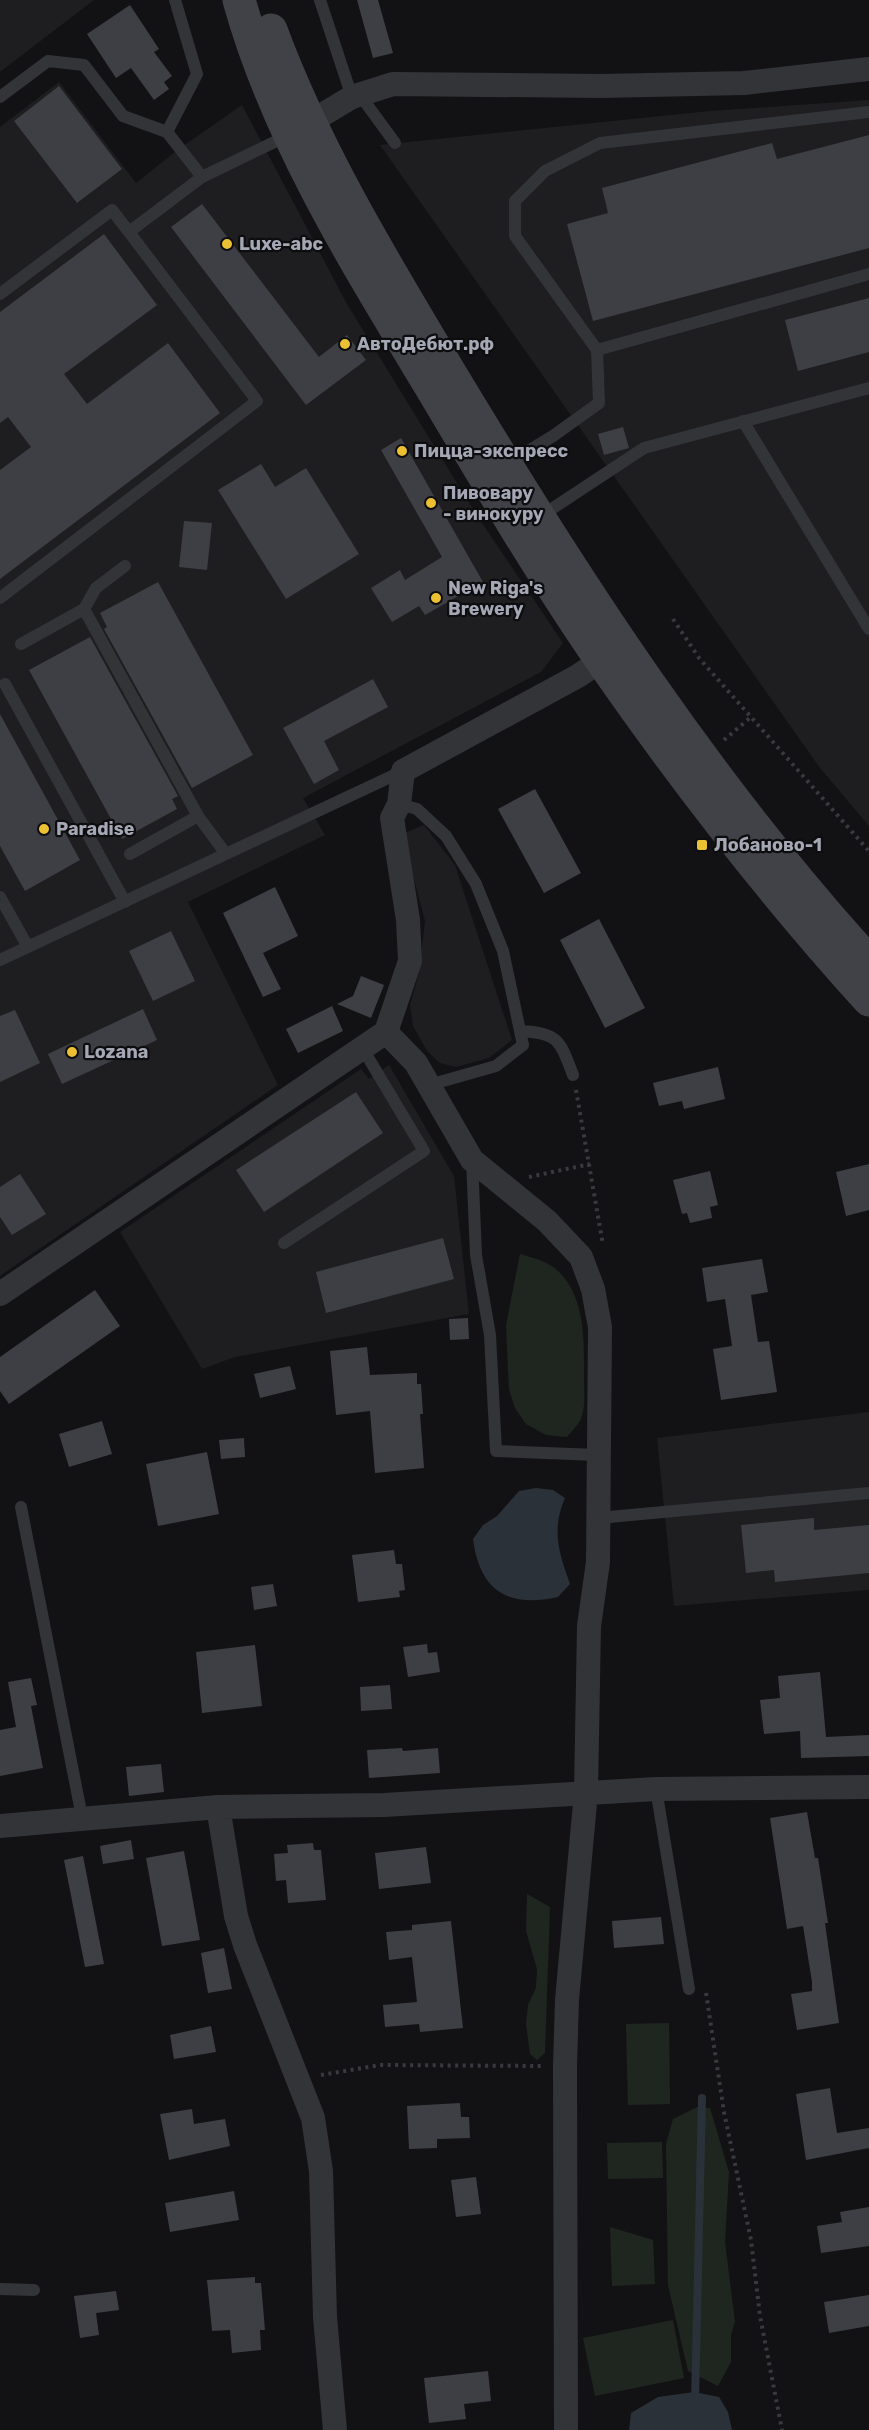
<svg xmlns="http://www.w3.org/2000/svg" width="869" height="2430" font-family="Rubik,sans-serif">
	<rect width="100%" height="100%" fill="#121214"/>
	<path fill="#1e1e21" d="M 0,0 L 94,0 L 0,72 Z
		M 59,82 L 136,183 L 180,148 L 242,105 L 347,304 L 476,514 L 563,643 L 541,672 L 303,798 L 325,835 L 188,902 L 278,1085 L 0,1276 L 0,127 Z
		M 869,100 L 869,826 L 820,768 L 380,145 L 710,111 Z
		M 424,825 L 455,865 L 512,1040 L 489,1058 L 456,1067 L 440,1063 L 427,1051 L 413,1026 L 410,1005 L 419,973 L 425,921 L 402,834 Z
		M 389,1065 L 454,1176 L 469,1314 L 235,1357 L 202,1369 L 120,1232 L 361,1069 L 369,1079 Z
		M 869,1412 L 869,1590 L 674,1606 L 657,1438 Z"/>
	<path fill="#1f2620" d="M 520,1254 C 534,1258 547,1261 558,1271 C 586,1297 584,1343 584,1377 C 584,1391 586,1405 581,1419 C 578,1425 571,1432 567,1437 L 546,1435 L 526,1424 L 515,1408 L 509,1389 L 506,1325 Z
		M 527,1894 L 550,1907 L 545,2053 L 537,2060 L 530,2054 L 526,2024 L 528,2005 L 536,1988 L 537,1969 L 526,1931 Z
		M 669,2023 L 670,2104 L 628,2105 L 626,2024 Z
		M 697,2107 L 710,2108 L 729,2172 L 725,2242 L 735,2322 L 731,2335 L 731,2362 L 718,2386 L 688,2371 L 668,2285 L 666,2144 L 673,2119 Z
		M 662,2142 L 663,2178 L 608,2179 L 607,2143 Z
		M 610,2227 L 653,2240 L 655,2284 L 612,2286 Z
		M 673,2320 L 684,2378 L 595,2396 L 583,2338 Z"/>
	<path fill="#2b3139" d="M 536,1488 L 553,1490 L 565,1498 C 551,1530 559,1553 570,1584 L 558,1597 C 509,1608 480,1592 473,1539 L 483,1525 L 497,1516 L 519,1491 Z
		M 694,2392 L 719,2397 L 728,2412 L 732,2430 L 629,2430 L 631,2413 L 658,2397 Z"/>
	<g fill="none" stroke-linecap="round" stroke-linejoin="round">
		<path stroke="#2b3139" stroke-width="8" d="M 695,2402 L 702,2098"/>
	</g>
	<path fill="#3e3f44" d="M 357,0 L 378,0 L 393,53 L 373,58 Z
		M 130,5 L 159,49 L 154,52 L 172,76 L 164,82 L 169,89 L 154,100 L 131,68 L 116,78 L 87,34 Z
		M 59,86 L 122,169 L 77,203 L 14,121 Z
		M 869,135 L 869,248 L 593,321 L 567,224 L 608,213 L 602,188 L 772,143 L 777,159 Z
		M 202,204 L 319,357 L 347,335 L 366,360 L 306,405 L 171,227 Z
		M 104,234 L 157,305 L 64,374 L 87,404 L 168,343 L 220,413 L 0,579 L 0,470 L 31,447 L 8,417 L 0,423 L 0,312 Z
		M 869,298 L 869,352 L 798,371 L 785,320 Z
		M 623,427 L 629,448 L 604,455 L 598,434 Z
		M 401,438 L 483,582 L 425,615 L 419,606 L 392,622 L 371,588 L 400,570 L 405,580 L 442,557 L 381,450 Z
		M 261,464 L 275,487 L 306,468 L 359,554 L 286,599 L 218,490 Z
		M 184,521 L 212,523 L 207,570 L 179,567 Z
		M 158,582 L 253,755 L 192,788 L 104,629 L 107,627 L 100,613 Z
		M 90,637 L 178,796 L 172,799 L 177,809 L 122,839 L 29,670 Z
		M 373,679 L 388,707 L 324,741 L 339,770 L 314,784 L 283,728 Z
		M 0,714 L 80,860 L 25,891 L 0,846 Z
		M 535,789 L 581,873 L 544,893 L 498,809 Z
		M 275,887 L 298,936 L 263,953 L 281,989 L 263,997 L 223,913 Z
		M 599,919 L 645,1008 L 605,1028 L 560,940 Z
		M 171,931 L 195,981 L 153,1001 L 129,951 Z
		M 361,976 L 384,985 L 371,1018 L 337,1004 L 353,996 Z
		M 332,1006 L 343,1031 L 298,1053 L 286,1029 Z
		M 143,1009 L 157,1040 L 62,1084 L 48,1054 Z
		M 15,1010 L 40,1063 L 0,1082 L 0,1016 Z
		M 718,1067 L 725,1099 L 684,1109 L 682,1101 L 659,1106 L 653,1083 Z
		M 356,1092 L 383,1133 L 264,1212 L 236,1170 Z
		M 869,1164 L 869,1210 L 846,1216 L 836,1172 Z
		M 710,1171 L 718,1205 L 710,1207 L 712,1218 L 690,1223 L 687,1213 L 682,1214 L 673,1180 Z
		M 20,1174 L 46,1214 L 12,1235 L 0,1217 L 0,1187 Z
		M 443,1238 L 454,1279 L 326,1313 L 316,1272 Z
		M 762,1259 L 768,1292 L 751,1295 L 758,1342 L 769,1341 L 777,1392 L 721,1400 L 713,1349 L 732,1346 L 725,1299 L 707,1302 L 702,1268 Z
		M 95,1290 L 120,1326 L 9,1404 L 0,1391 L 0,1357 Z
		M 468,1318 L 469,1339 L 450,1340 L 449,1319 Z
		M 367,1347 L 370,1375 L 417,1373 L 417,1384 L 421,1384 L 423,1414 L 420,1414 L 424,1468 L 375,1473 L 370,1411 L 336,1415 L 330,1351 Z
		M 290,1366 L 296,1389 L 260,1398 L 254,1374 Z
		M 102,1421 L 112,1454 L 69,1467 L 59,1434 Z
		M 244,1438 L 245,1457 L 221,1459 L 219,1440 Z
		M 207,1452 L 219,1514 L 158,1526 L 146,1464 Z
		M 814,1518 L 814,1530 L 869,1525 L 869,1573 L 775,1582 L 774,1570 L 746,1573 L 741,1525 Z
		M 394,1550 L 396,1564 L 402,1564 L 405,1590 L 399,1591 L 400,1597 L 358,1602 L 352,1555 Z
		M 273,1584 L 277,1606 L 254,1610 L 251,1587 Z
		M 427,1644 L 428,1653 L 437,1652 L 440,1672 L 408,1677 L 403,1647 Z
		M 255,1645 L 262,1706 L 202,1713 L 196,1652 Z
		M 820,1672 L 826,1737 L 869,1735 L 869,1756 L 801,1758 L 800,1731 L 764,1734 L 760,1700 L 780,1698 L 778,1676 Z
		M 31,1678 L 37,1705 L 31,1706 L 43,1768 L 0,1776 L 0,1730 L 16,1727 L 8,1682 Z
		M 390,1685 L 392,1709 L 361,1711 L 360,1687 Z
		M 402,1748 L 403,1751 L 438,1748 L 440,1773 L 369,1778 L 367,1750 Z
		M 161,1764 L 164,1792 L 129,1796 L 126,1767 Z
		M 807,1812 L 815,1858 L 818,1858 L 828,1923 L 825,1923 L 839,2023 L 797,2030 L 791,1994 L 812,1991 L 812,1982 L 803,1926 L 787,1929 L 770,1818 Z
		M 131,1840 L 134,1859 L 103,1864 L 100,1846 Z
		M 313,1843 L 314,1850 L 321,1850 L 326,1900 L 288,1903 L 286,1880 L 276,1881 L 274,1854 L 288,1853 L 287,1845 Z
		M 426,1847 L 431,1883 L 379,1889 L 375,1853 Z
		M 184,1851 L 200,1940 L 162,1946 L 146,1858 Z
		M 83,1856 L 104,1964 L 85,1967 L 64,1860 Z
		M 661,1917 L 664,1944 L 614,1948 L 612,1921 Z
		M 451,1921 L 463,2028 L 420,2032 L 419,2024 L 385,2027 L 383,2005 L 417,2002 L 412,1957 L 389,1960 L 386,1932 L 412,1930 L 412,1925 Z
		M 224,1948 L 232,1989 L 208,1993 L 201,1953 Z
		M 211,2026 L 216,2052 L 174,2059 L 170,2035 Z
		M 830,2088 L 837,2133 L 869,2128 L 869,2148 L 806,2160 L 796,2094 Z
		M 460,2103 L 461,2117 L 469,2117 L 470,2138 L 437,2139 L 437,2148 L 409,2149 L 407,2106 Z
		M 192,2109 L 194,2124 L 225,2119 L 230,2146 L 169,2160 L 160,2114 Z
		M 476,2177 L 481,2214 L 456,2217 L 451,2180 Z
		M 234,2191 L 239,2220 L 170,2232 L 165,2203 Z
		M 869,2207 L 869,2246 L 821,2253 L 817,2226 L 842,2222 L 840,2212 Z
		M 255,2277 L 255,2283 L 261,2283 L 265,2330 L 260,2330 L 261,2350 L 232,2353 L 230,2330 L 212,2331 L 207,2280 Z
		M 116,2291 L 119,2310 L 96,2313 L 99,2335 L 80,2338 L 74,2296 Z
		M 869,2295 L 869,2326 L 829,2333 L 824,2302 Z
		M 488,2371 L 491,2401 L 464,2404 L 466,2419 L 429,2423 L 424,2378 Z"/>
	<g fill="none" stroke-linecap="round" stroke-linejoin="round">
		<path stroke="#393a3f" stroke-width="4" stroke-dasharray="3 4.5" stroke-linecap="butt" d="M 673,619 L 699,658 L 869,851
			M 724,740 L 751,717
			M 576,1090 L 603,1245
			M 529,1177 L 590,1164
			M 706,1993 L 724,2112 L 751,2240 L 760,2316 L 782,2430
			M 321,2075 L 380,2065 L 541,2066"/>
		<path stroke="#333438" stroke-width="12" d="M 320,0 L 352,97
			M 360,95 L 395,143
			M 0,97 L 48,61 L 84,65 L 123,116 L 167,132 L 202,177
			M 167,132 L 197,74 L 175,0
			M 0,294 L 112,210 L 129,232
			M 597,350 L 515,236 L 515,201 L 545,171 L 600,143 L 869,112
			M 743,421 L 869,629
			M 507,464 L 553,436 L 599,403 L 597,350 L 869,274
			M 541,516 L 644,448 L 869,388
			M 0,598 L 257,401 L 129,232 L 202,177 L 289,135
			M 84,609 L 96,588 L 125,566
			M 21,644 L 84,609 L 198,816
			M 5,684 L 125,902
			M 399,804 L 417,809 L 446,836 L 476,884 L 503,951 L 523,1045 L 496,1066 L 429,1085
			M 130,854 L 198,816 L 226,854
			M 0,897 L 28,947
			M 0,960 L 403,771
			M 521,1031 C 559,1033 560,1041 573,1075
			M 472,1160 L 476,1255 L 490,1335 L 496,1451 L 597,1455
			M 284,1243 L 424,1151 L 363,1049
			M 21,1507 L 82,1817
			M 598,1518 L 869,1493
			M 656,1789 L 689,1989
			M 0,2289 L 34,2290"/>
		<path stroke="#333438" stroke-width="24" d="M 297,130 L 352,97 L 393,84 L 601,86 L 744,83 L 869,69
			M 386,1032 L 410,961 L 408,920 L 392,818 L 399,804 L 403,771 L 578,676 L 613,652
			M 0,1294 L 386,1032 L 416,1063 L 472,1160 L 547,1221 L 581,1257 L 593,1289 L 600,1327 L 598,1562 L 589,1626 L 586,1792 L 567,2000 L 565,2066 L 566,2430
			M 218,1807 L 236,1916 L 245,1945 L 313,2118 L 321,2171 L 325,2317 L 335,2430
			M 0,1826 L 218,1807 L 384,1805 L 656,1789 L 869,1787"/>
		<path stroke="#414248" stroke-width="33" d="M 239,0 C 277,137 356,263 429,384 C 485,478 541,573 603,663 C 685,781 773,894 869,1000
			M 271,30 C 317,155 390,272 458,386 C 580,588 709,786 869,962"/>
	</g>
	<g fill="#ebc133" stroke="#0d0d0f" stroke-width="2">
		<circle cx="227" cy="244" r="6"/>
		<circle cx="345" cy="344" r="6"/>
		<circle cx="402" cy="451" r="6"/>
		<circle cx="431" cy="503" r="6"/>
		<circle cx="436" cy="598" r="6"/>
		<circle cx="44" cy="829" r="6"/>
		<rect x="696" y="839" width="12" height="12" rx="3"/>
		<circle cx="72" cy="1052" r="6"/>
	</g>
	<g text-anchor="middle" stroke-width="4.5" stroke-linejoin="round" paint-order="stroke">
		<g font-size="18" font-weight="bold" fill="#a4a7b4" stroke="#0d0d0f" text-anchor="start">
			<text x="239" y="250">Luxe-abc</text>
			<text x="357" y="350">АвтоДебют.рф</text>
			<text x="414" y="457">Пицца-экспресс</text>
			<text x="443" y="499">Пивовару<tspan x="443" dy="21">- винокуру</tspan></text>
			<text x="448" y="594">New Riga's<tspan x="448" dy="21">Brewery</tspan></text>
			<text x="56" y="835">Paradise</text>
			<text x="714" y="851">Лобаново-1</text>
			<text x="84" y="1058">Lozana</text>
		</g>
	</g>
</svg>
